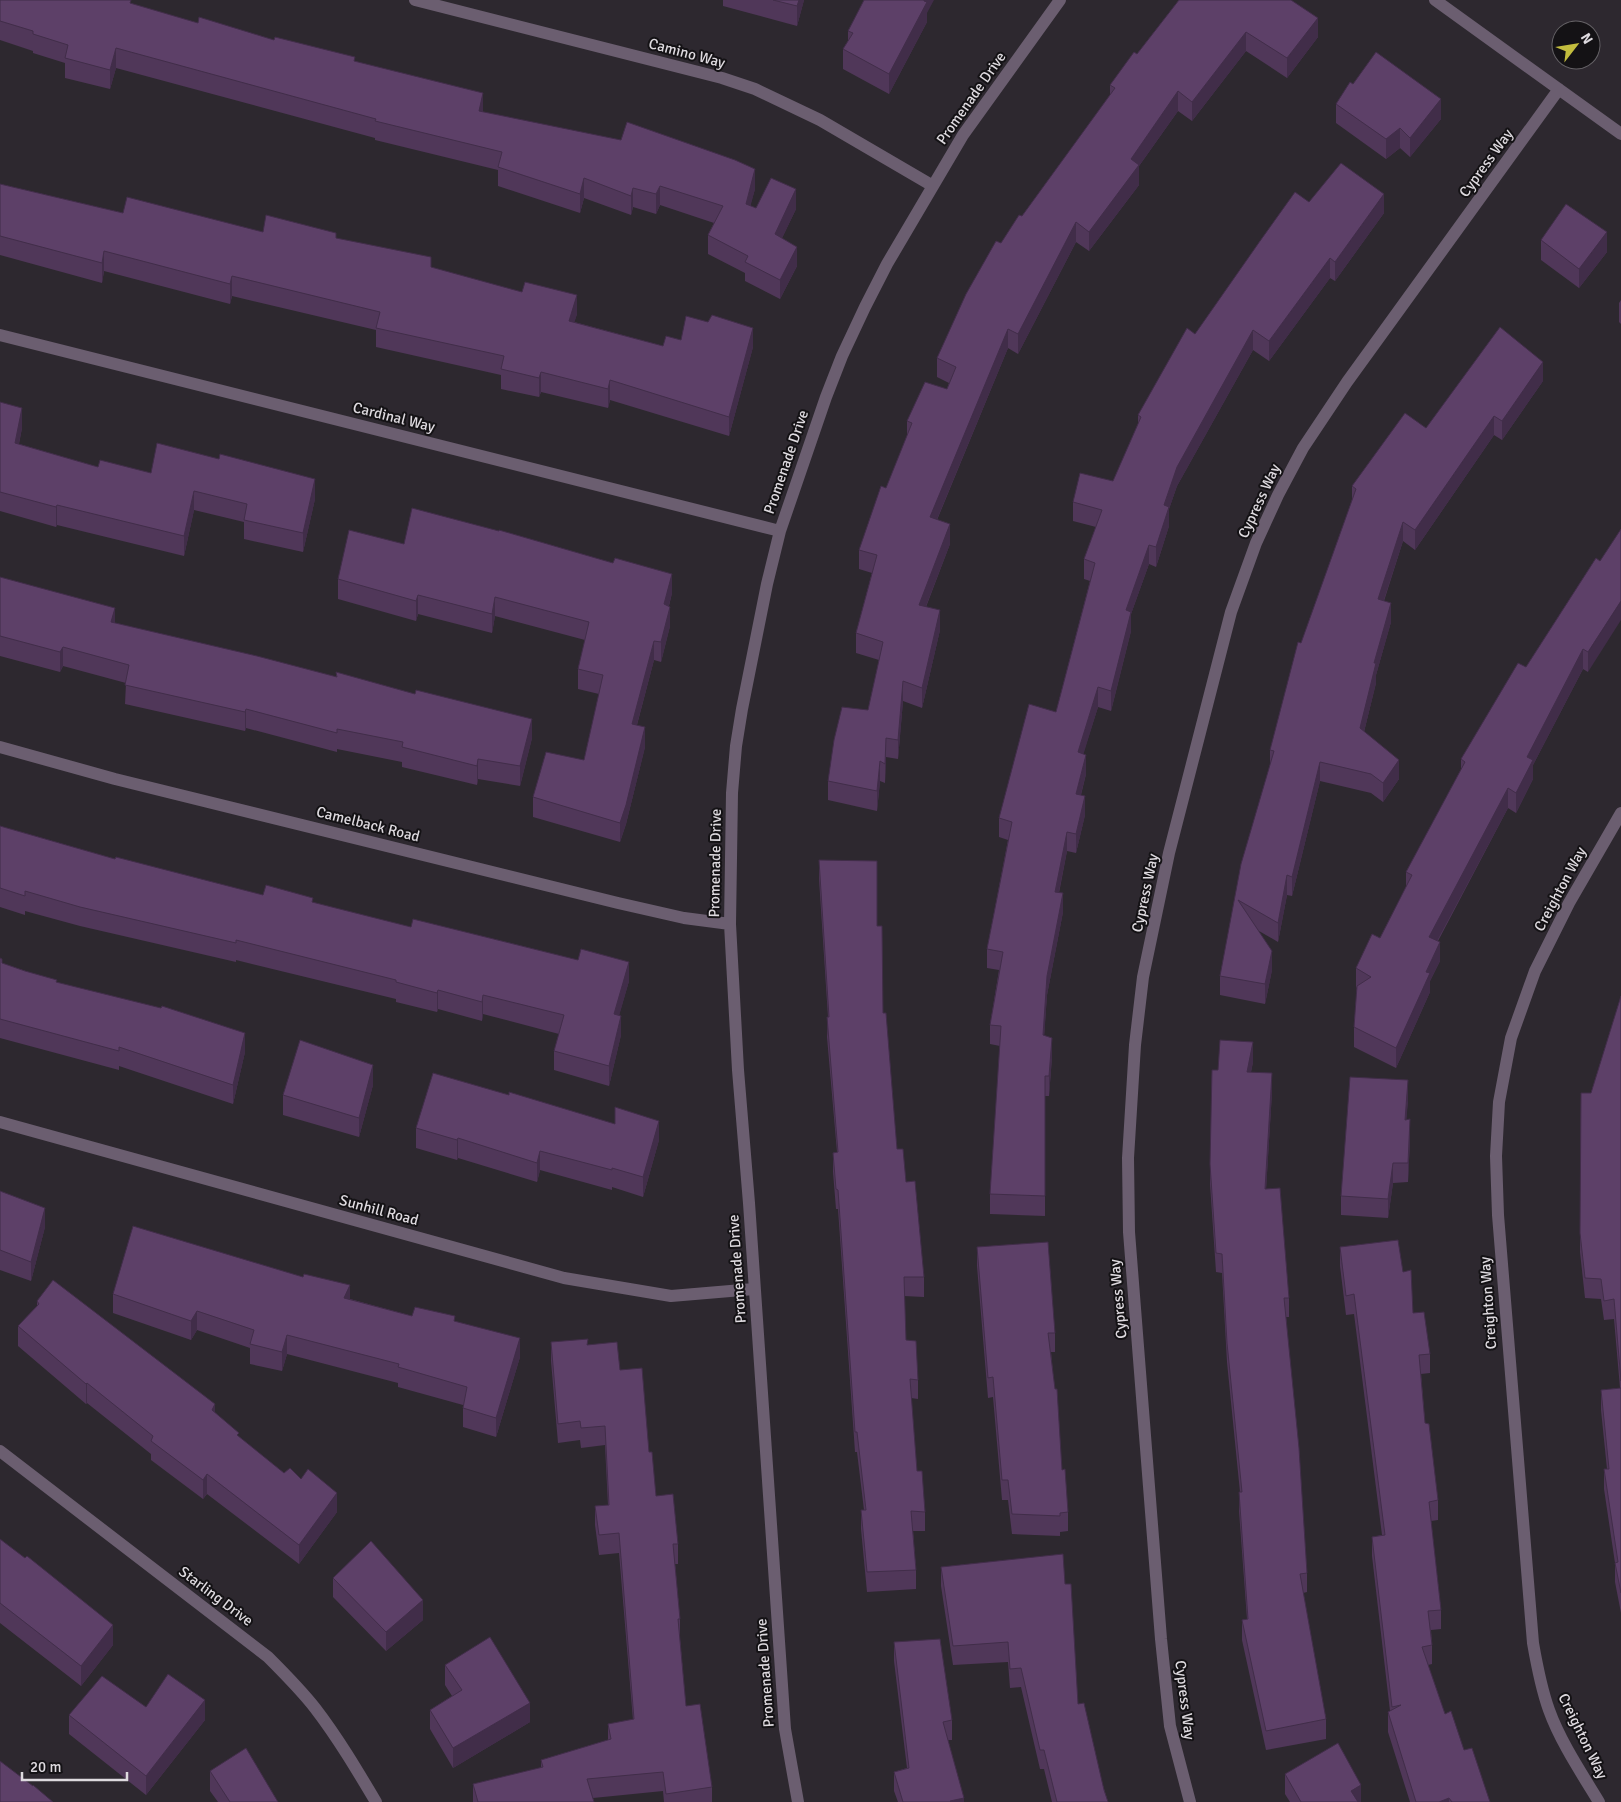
<svg xmlns="http://www.w3.org/2000/svg" width="1621" height="1802" font-family="Signika,sans-serif">
	<rect width="100%" height="100%" fill="#2d282f"/>
	<g fill="none" stroke-linecap="round" stroke-linejoin="round">
		<path stroke="#6b5e70" stroke-width="12" d="M 415,0 L 722,78 L 755,89 L 820,120 L 933,186
			M 1435,0 L 1621,134
			M 0,335 L 780,531
			M 0,747 L 115,779 L 618,903 L 684,918 L 730,924
			M 0,1122 L 564,1278 L 671,1296 L 754,1289
			M 0,1451 L 268,1657 C 284,1673 301,1690 315,1708 C 338,1738 357,1770 376,1802
			M 798,1802 L 785,1729 L 749,1203 L 738,1070 L 730,924 L 732,793 L 736,746 L 742,709 L 767,584 L 780,531 L 826,397 L 842,356 L 865,307 L 887,264 L 963,135 L 1060,0
			M 1190,1802 L 1170,1726 L 1161,1639 L 1129,1232 L 1128,1158 L 1135,1045 L 1143,977 L 1169,853 L 1231,612 L 1256,543 L 1278,495 L 1303,448 L 1347,382 L 1559,89
			M 1599,1802 C 1582,1774 1560,1741 1549,1710 C 1541,1688 1537,1666 1533,1643 L 1498,1215 L 1496,1156 L 1499,1102 L 1511,1038 L 1535,971 L 1569,903 L 1621,813"/>
	</g>
	<path fill="#503759" d="M 0,0 L 131,4 L 198,23 L 274,40 L 355,61 L 483,112 L 755,189 L 750,206 L 756,208 L 796,209 L 782,238 L 797,266 L 780,299 L 745,281 L 745,273 L 708,254 L 708,235 L 714,223 L 660,205 L 656,214 L 633,207 L 631,215 L 584,198 L 580,213 L 498,186 L 498,170 L 375,140 L 375,138 L 116,68 L 110,89 L 65,78 L 65,63 L 33,53 L 33,51 L 0,40 Z
		M 723,0 L 804,0 L 797,26 L 723,6 Z
		M 1179,0 L 1318,37 L 1287,78 L 1246,51 L 1192,121 L 1178,111 L 1139,166 L 1139,185 L 1089,251 L 1076,242 L 1018,354 L 1008,348 L 937,520 L 950,544 L 926,607 L 940,630 L 922,708 L 903,701 L 898,759 L 886,757 L 885,783 L 880,781 L 877,811 L 828,800 L 828,781 L 868,710 L 879,660 L 856,653 L 856,633 L 872,573 L 859,569 L 859,550 L 886,488 L 907,437 L 907,421 L 947,389 L 949,383 L 937,377 L 937,358 L 1001,243 L 1022,216 L 1110,96 L 1110,85 L 1137,54 Z
		M 927,13 L 927,22 L 889,94 L 843,69 L 843,49 L 848,41 L 848,31 Z
		M 1336,104 L 1441,119 L 1410,157 L 1400,148 L 1386,159 L 1336,123 Z
		M 0,184 L 123,213 L 263,232 L 336,238 L 431,267 L 577,314 L 574,322 L 663,346 L 681,340 L 753,347 L 729,436 L 610,400 L 608,408 L 541,392 L 539,397 L 501,389 L 501,375 L 376,347 L 376,330 L 232,296 L 230,304 L 104,271 L 102,283 L 0,255 Z
		M 1309,202 L 1384,213 L 1335,281 L 1330,278 L 1269,361 L 1253,350 L 1177,486 L 1169,509 L 1169,526 L 1156,567 L 1149,564 L 1131,614 L 1131,631 L 1111,711 L 1098,707 L 1083,754 L 1086,774 L 1081,795 L 1085,815 L 1076,853 L 1067,851 L 1059,893 L 1063,912 L 1047,995 L 1044,1036 L 1052,1057 L 1049,1096 L 1045,1096 L 1045,1216 L 990,1214 L 990,1194 L 1000,1046 L 990,1044 L 990,1025 L 999,970 L 987,968 L 987,949 L 1008,840 L 999,837 L 999,818 L 1056,712 L 1090,581 L 1084,579 L 1084,559 L 1096,527 L 1073,521 L 1073,502 L 1113,481 L 1138,425 L 1138,415 L 1195,334 Z
		M 1541,240 L 1607,252 L 1579,288 L 1541,260 Z
		M 1621,300 L 1621,324 L 1619,322 L 1619,303 Z
		M 1543,381 L 1502,440 L 1494,435 L 1415,550 L 1403,541 L 1384,601 L 1391,622 L 1376,675 L 1376,683 L 1364,732 L 1399,779 L 1383,802 L 1371,793 L 1320,781 L 1292,896 L 1287,895 L 1278,942 L 1259,931 L 1272,970 L 1265,1004 L 1220,995 L 1220,976 L 1270,765 L 1270,750 L 1352,500 L 1352,486 L 1426,428 Z
		M 0,402 L 22,428 L 19,444 L 98,467 L 151,473 L 315,499 L 303,552 L 244,539 L 244,522 L 194,510 L 184,556 L 57,525 L 56,527 L 0,511 Z
		M 404,544 L 672,593 L 669,606 L 670,626 L 661,662 L 654,660 L 637,725 L 645,747 L 626,824 L 620,842 L 533,817 L 533,797 L 584,760 L 599,694 L 578,689 L 578,669 L 585,640 L 495,616 L 492,633 L 418,614 L 416,621 L 338,599 L 338,579 Z
		M 1596,558 L 1588,672 L 1583,669 L 1533,765 L 1533,779 L 1516,813 L 1508,808 L 1438,941 L 1440,961 L 1430,981 L 1430,992 L 1396,1068 L 1354,1047 L 1354,1027 L 1357,988 L 1356,987 L 1356,968 L 1380,938 L 1406,887 L 1406,872 L 1461,770 L 1461,759 L 1526,667 Z
		M 0,577 L 115,623 L 336,677 L 336,672 L 532,738 L 520,786 L 478,779 L 477,785 L 402,767 L 402,762 L 337,749 L 337,752 L 246,728 L 245,731 L 125,704 L 126,683 L 63,666 L 60,672 L 0,656 Z
		M 0,826 L 115,859 L 263,895 L 313,903 L 629,981 L 619,1015 L 621,1035 L 609,1086 L 554,1070 L 554,1051 L 559,1034 L 483,1014 L 482,1021 L 438,1009 L 437,1012 L 396,1002 L 396,999 L 236,960 L 236,962 L 80,926 L 25,911 L 25,915 L 0,907 Z
		M 819,860 L 877,926 L 883,1013 L 897,1149 L 906,1182 L 924,1277 L 924,1297 L 904,1296 L 906,1340 L 918,1380 L 918,1399 L 911,1398 L 917,1471 L 925,1512 L 925,1531 L 913,1531 L 916,1570 L 916,1589 L 867,1592 L 861,1529 L 861,1510 L 864,1510 L 857,1452 L 855,1452 L 838,1209 L 836,1209 L 833,1172 L 833,1153 L 837,1152 L 827,1037 L 828,1017 L 819,879 Z
		M 0,958 L 2,963 L 57,982 L 245,1052 L 233,1104 L 119,1066 L 119,1070 L 0,1038 Z
		M 1621,996 L 1621,1613 L 1615,1582 L 1615,1563 L 1604,1489 L 1604,1469 L 1607,1469 L 1601,1410 L 1601,1390 L 1620,1388 L 1614,1319 L 1604,1320 L 1601,1299 L 1585,1298 L 1580,1252 L 1581,1093 L 1591,1093 Z
		M 1253,1062 L 1251,1072 L 1272,1092 L 1266,1189 L 1289,1298 L 1289,1317 L 1286,1317 L 1307,1573 L 1307,1592 L 1303,1593 L 1326,1719 L 1326,1739 L 1266,1750 L 1242,1640 L 1242,1620 L 1247,1619 L 1239,1511 L 1240,1492 L 1227,1362 L 1222,1273 L 1216,1272 L 1210,1184 L 1212,1070 L 1218,1070 Z
		M 373,1085 L 359,1137 L 283,1115 L 283,1095 Z
		M 1408,1100 L 1406,1120 L 1410,1139 L 1408,1182 L 1393,1183 L 1388,1218 L 1341,1215 L 1341,1196 Z
		M 416,1128 L 659,1140 L 643,1197 L 612,1187 L 612,1190 L 540,1170 L 537,1182 L 458,1158 L 457,1160 L 416,1148 Z
		M 0,1191 L 45,1227 L 31,1281 L 0,1270 Z
		M 977,1247 L 1055,1333 L 1055,1352 L 1051,1352 L 1062,1470 L 1068,1512 L 1068,1531 L 1060,1532 L 1060,1536 L 1012,1534 L 1008,1500 L 1002,1500 L 993,1397 L 988,1398 L 977,1266 Z
		M 1340,1247 L 1403,1272 L 1413,1313 L 1430,1354 L 1430,1373 L 1421,1374 L 1425,1423 L 1438,1500 L 1438,1520 L 1431,1521 L 1441,1610 L 1441,1629 L 1431,1630 L 1432,1645 L 1432,1664 L 1428,1665 L 1445,1714 L 1464,1750 L 1490,1802 L 1410,1802 L 1388,1732 L 1388,1712 L 1390,1711 L 1372,1556 L 1372,1537 L 1382,1535 L 1354,1314 L 1346,1315 L 1340,1266 Z
		M 113,1294 L 350,1299 L 412,1316 L 455,1321 L 520,1357 L 496,1437 L 463,1427 L 463,1405 L 398,1387 L 398,1383 L 287,1354 L 282,1371 L 250,1364 L 250,1348 L 197,1330 L 191,1340 L 113,1313 Z
		M 37,1301 L 215,1413 L 239,1437 L 284,1473 L 337,1512 L 299,1564 L 207,1494 L 203,1499 L 151,1460 L 151,1454 L 87,1403 L 86,1404 L 18,1346 L 18,1326 L 37,1306 Z
		M 551,1342 L 588,1345 L 620,1370 L 649,1452 L 656,1496 L 678,1544 L 678,1564 L 675,1564 L 680,1619 L 680,1639 L 686,1706 L 712,1787 L 712,1802 L 664,1802 L 663,1791 L 593,1798 L 594,1802 L 473,1802 L 473,1784 L 541,1768 L 541,1760 L 608,1740 L 608,1724 L 633,1720 L 619,1553 L 599,1555 L 595,1525 L 595,1506 L 608,1505 L 605,1445 L 581,1448 L 580,1440 L 558,1443 L 551,1361 Z
		M 0,1539 L 113,1645 L 81,1686 L 0,1623 Z
		M 941,1567 L 1065,1584 L 1078,1704 L 1108,1802 L 1052,1802 L 1044,1769 L 1040,1769 L 1021,1687 L 1010,1688 L 1008,1662 L 953,1665 L 941,1586 Z
		M 333,1578 L 423,1620 L 386,1651 L 333,1597 Z
		M 894,1642 L 952,1720 L 952,1740 L 948,1740 L 964,1802 L 898,1802 L 894,1791 L 894,1772 L 907,1768 L 894,1661 Z
		M 445,1665 L 530,1722 L 453,1768 L 430,1729 L 430,1710 L 452,1696 L 445,1685 Z
		M 146,1707 L 205,1720 L 146,1795 L 69,1734 L 69,1715 Z
		M 210,1771 L 278,1802 L 218,1802 L 210,1791 Z
		M 1285,1774 L 1361,1802 L 1290,1802 L 1285,1794 Z"/>
	<path fill="#412d49" d="M 799,0 L 804,0 L 797,26 L 797,6 Z
		M 924,0 L 934,0 L 927,13 L 927,22 L 889,94 L 889,74 Z
		M 1318,18 L 1318,37 L 1287,78 L 1287,58 Z
		M 1246,32 L 1246,51 L 1192,121 L 1192,102 Z
		M 116,48 L 116,68 L 110,89 L 110,70 Z
		M 1178,91 L 1178,111 L 1139,166 L 1139,185 L 1089,251 L 1089,232 L 1131,159 Z
		M 483,93 L 483,113 L 479,111 Z
		M 1441,99 L 1441,119 L 1410,157 L 1410,138 Z
		M 1400,128 L 1400,148 L 1386,159 L 1386,139 Z
		M 755,169 L 755,189 L 746,223 L 746,204 Z
		M 584,178 L 584,198 L 580,213 L 580,194 Z
		M 660,186 L 660,205 L 656,214 L 656,194 Z
		M 633,188 L 633,207 L 631,215 L 631,196 Z
		M 796,189 L 796,209 L 775,253 L 775,234 Z
		M 1384,194 L 1384,213 L 1335,281 L 1335,262 Z
		M 1076,222 L 1076,242 L 1018,354 L 1018,334 Z
		M 1607,232 L 1607,252 L 1579,288 L 1579,269 Z
		M 797,247 L 797,266 L 780,299 L 780,280 Z
		M 104,251 L 104,271 L 102,283 L 102,263 Z
		M 1330,258 L 1330,278 L 1269,361 L 1269,341 Z
		M 232,276 L 232,296 L 230,304 L 230,284 Z
		M 577,295 L 577,314 L 569,340 L 569,321 Z
		M 753,328 L 753,347 L 729,436 L 729,417 Z
		M 1008,329 L 1008,348 L 930,536 L 930,517 Z
		M 1253,330 L 1253,350 L 1177,486 L 1169,509 L 1169,526 L 1156,567 L 1156,547 L 1164,505 L 1177,467 Z
		M 1543,362 L 1543,381 L 1502,440 L 1502,421 Z
		M 541,372 L 541,392 L 539,397 L 539,378 Z
		M 610,380 L 610,400 L 608,408 L 608,389 Z
		M 22,408 L 22,428 L 15,462 L 15,443 Z
		M 1494,416 L 1494,435 L 1415,550 L 1415,530 Z
		M 315,479 L 315,499 L 303,552 L 303,533 Z
		M 194,491 L 194,510 L 184,556 L 184,536 Z
		M 57,505 L 57,525 L 56,527 L 56,507 Z
		M 1403,522 L 1403,541 L 1378,618 L 1378,599 Z
		M 950,524 L 950,544 L 919,624 L 919,605 Z
		M 1149,545 L 1149,564 L 1131,614 L 1131,631 L 1111,711 L 1111,691 L 1126,610 Z
		M 672,574 L 672,593 L 664,624 L 664,604 Z
		M 418,595 L 418,614 L 416,621 L 416,601 Z
		M 495,597 L 495,616 L 492,633 L 492,614 Z
		M 1621,601 L 1621,620 L 1588,672 L 1588,652 Z
		M 1391,603 L 1391,622 L 1376,675 L 1376,683 L 1360,748 L 1360,728 L 1374,663 Z
		M 670,607 L 670,626 L 661,662 L 661,642 Z
		M 115,608 L 115,628 L 111,622 Z
		M 940,610 L 940,630 L 922,708 L 922,688 Z
		M 654,641 L 654,660 L 632,743 L 632,724 Z
		M 63,647 L 63,666 L 60,672 L 60,652 Z
		M 1583,649 L 1583,669 L 1533,765 L 1533,779 L 1516,813 L 1516,793 L 1527,757 Z
		M 903,681 L 903,701 L 898,759 L 898,740 Z
		M 1098,687 L 1098,707 L 1078,772 L 1078,752 Z
		M 246,709 L 246,728 L 245,731 L 245,712 Z
		M 532,719 L 532,738 L 520,786 L 520,766 Z
		M 645,727 L 645,747 L 626,824 L 620,842 L 620,823 Z
		M 886,738 L 886,757 L 885,783 L 885,764 Z
		M 1086,755 L 1086,774 L 1076,813 L 1076,794 Z
		M 478,759 L 478,779 L 477,785 L 477,766 Z
		M 1399,760 L 1399,779 L 1383,802 L 1383,783 Z
		M 880,761 L 880,781 L 877,811 L 877,791 Z
		M 1320,762 L 1320,781 L 1292,896 L 1292,877 Z
		M 1508,788 L 1508,808 L 1429,956 L 1429,937 Z
		M 1085,796 L 1085,815 L 1076,853 L 1076,834 Z
		M 1067,832 L 1067,851 L 1055,911 L 1055,892 Z
		M 1287,875 L 1287,895 L 1278,942 L 1278,923 Z
		M 1063,893 L 1063,912 L 1047,995 L 1043,1055 L 1043,1035 L 1047,976 Z
		M 1440,942 L 1440,961 L 1430,981 L 1430,992 L 1396,1068 L 1396,1048 L 1426,972 Z
		M 1272,951 L 1272,970 L 1265,1004 L 1265,984 Z
		M 629,962 L 629,981 L 614,1034 L 614,1014 Z
		M 438,990 L 438,1009 L 437,1012 L 437,993 Z
		M 483,995 L 483,1014 L 482,1021 L 482,1002 Z
		M 621,1016 L 621,1035 L 609,1086 L 609,1066 Z
		M 245,1033 L 245,1052 L 233,1104 L 233,1085 Z
		M 1052,1038 L 1052,1057 L 1049,1096 L 1049,1076 Z
		M 1253,1042 L 1253,1062 L 1247,1091 L 1247,1072 Z
		M 373,1065 L 373,1085 L 359,1137 L 359,1118 Z
		M 1272,1073 L 1272,1092 L 1265,1208 L 1265,1189 Z
		M 1408,1080 L 1408,1100 L 1405,1139 L 1405,1120 Z
		M 1410,1119 L 1410,1139 L 1408,1182 L 1408,1163 Z
		M 659,1121 L 659,1140 L 643,1197 L 643,1177 Z
		M 458,1138 L 458,1158 L 457,1160 L 457,1140 Z
		M 540,1151 L 540,1170 L 537,1182 L 537,1163 Z
		M 1393,1163 L 1393,1183 L 1388,1218 L 1388,1199 Z
		M 45,1208 L 45,1227 L 31,1281 L 31,1262 Z
		M 350,1285 L 350,1305 L 344,1298 Z
		M 197,1311 L 197,1330 L 191,1340 L 191,1321 Z
		M 287,1335 L 287,1354 L 282,1371 L 282,1352 Z
		M 520,1338 L 520,1357 L 496,1437 L 496,1418 Z
		M 87,1383 L 87,1403 L 86,1404 L 86,1384 Z
		M 215,1404 L 215,1424 L 212,1410 Z
		M 207,1474 L 207,1494 L 203,1499 L 203,1480 Z
		M 337,1493 L 337,1512 L 299,1564 L 299,1545 Z
		M 423,1600 L 423,1620 L 386,1651 L 386,1632 Z
		M 113,1625 L 113,1645 L 81,1686 L 81,1666 Z
		M 205,1700 L 205,1720 L 146,1795 L 146,1776 Z
		M 530,1703 L 530,1722 L 453,1768 L 453,1748 Z
		M 1361,1785 L 1361,1802 L 1351,1802 L 1351,1791 Z
		M 964,1798 L 964,1802 L 950,1802 L 950,1801 Z
		M 1449,1798 L 1449,1802 L 1439,1802 Z"/>
	<path fill="#5d4068" stroke="#412d49" d="M 0,0 L 131,0 L 130,3 L 198,23 L 199,17 L 274,40 L 275,37 L 355,57 L 354,61 L 483,93 L 479,111 L 621,140 L 627,122 L 735,160 L 755,169 L 746,204 L 756,208 L 771,178 L 796,189 L 775,234 L 797,247 L 780,280 L 745,262 L 748,256 L 708,235 L 723,206 L 660,186 L 656,194 L 633,188 L 631,196 L 584,178 L 580,194 L 498,167 L 502,152 L 375,121 L 376,119 L 116,48 L 110,70 L 65,58 L 68,45 L 33,34 L 33,31 L 0,21 Z
		M 773,0 L 799,0 L 797,6 Z
		M 864,0 L 924,0 L 924,1 L 927,2 L 889,74 L 843,49 L 853,33 L 848,31 Z
		M 1179,0 L 1291,0 L 1318,18 L 1287,58 L 1246,32 L 1192,102 L 1178,91 L 1131,159 L 1139,165 L 1089,232 L 1076,222 L 1018,334 L 1008,329 L 930,517 L 950,524 L 919,605 L 940,610 L 922,688 L 903,681 L 898,740 L 886,738 L 885,764 L 880,761 L 877,791 L 828,781 L 834,740 L 842,707 L 868,710 L 883,642 L 856,633 L 877,555 L 859,550 L 881,486 L 886,488 L 912,423 L 907,421 L 925,382 L 947,389 L 956,367 L 937,358 L 966,294 L 996,241 L 1001,243 L 1019,215 L 1022,216 L 1115,88 L 1110,85 L 1134,52 L 1137,54 Z
		M 1376,52 L 1441,99 L 1410,138 L 1400,128 L 1386,139 L 1336,104 L 1350,82 L 1353,84 Z
		M 1341,163 L 1384,194 L 1335,262 L 1330,258 L 1269,341 L 1253,330 L 1177,467 L 1164,505 L 1169,507 L 1156,547 L 1149,545 L 1126,610 L 1131,612 L 1111,691 L 1098,687 L 1078,752 L 1086,755 L 1076,794 L 1085,796 L 1076,834 L 1067,832 L 1055,892 L 1063,893 L 1047,976 L 1043,1035 L 1052,1038 L 1049,1076 L 1045,1076 L 1045,1196 L 990,1194 L 1001,1026 L 990,1025 L 1003,952 L 987,949 L 1012,822 L 999,818 L 1029,704 L 1056,712 L 1095,563 L 1084,559 L 1102,510 L 1073,502 L 1080,473 L 1113,481 L 1141,417 L 1138,415 L 1187,328 L 1195,334 L 1260,241 L 1295,192 L 1309,202 Z
		M 0,184 L 123,213 L 127,197 L 263,232 L 266,215 L 336,233 L 336,238 L 431,257 L 431,267 L 522,292 L 525,282 L 577,295 L 569,321 L 663,346 L 666,336 L 681,340 L 686,316 L 708,322 L 712,315 L 753,328 L 729,417 L 610,380 L 608,389 L 541,372 L 539,378 L 501,369 L 504,356 L 376,328 L 380,312 L 232,276 L 230,284 L 104,251 L 102,263 L 0,236 Z
		M 1566,204 L 1607,232 L 1579,269 L 1541,240 Z
		M 1500,327 L 1543,362 L 1502,421 L 1494,416 L 1415,530 L 1403,522 L 1378,599 L 1391,603 L 1374,663 L 1376,663 L 1360,728 L 1399,760 L 1383,783 L 1371,774 L 1320,762 L 1292,877 L 1287,875 L 1278,923 L 1238,900 L 1272,951 L 1265,984 L 1220,976 L 1241,864 L 1274,751 L 1270,750 L 1298,642 L 1301,643 L 1356,489 L 1352,486 L 1405,413 L 1426,428 Z
		M 0,402 L 22,408 L 15,443 L 98,467 L 100,460 L 151,473 L 157,443 L 219,459 L 220,454 L 315,479 L 303,533 L 244,520 L 247,504 L 194,491 L 184,536 L 57,505 L 56,507 L 0,492 Z
		M 412,508 L 499,531 L 499,530 L 613,563 L 615,558 L 672,574 L 664,604 L 670,607 L 661,642 L 654,641 L 632,724 L 645,727 L 626,805 L 620,823 L 533,797 L 546,752 L 584,760 L 603,675 L 578,669 L 589,622 L 495,597 L 492,614 L 418,595 L 416,601 L 338,579 L 349,530 L 404,544 Z
		M 1621,529 L 1621,601 L 1588,652 L 1583,649 L 1527,757 L 1533,760 L 1516,793 L 1508,788 L 1429,937 L 1440,942 L 1426,972 L 1430,973 L 1396,1048 L 1354,1027 L 1357,986 L 1371,977 L 1356,968 L 1372,934 L 1380,938 L 1412,875 L 1406,872 L 1465,762 L 1461,759 L 1518,663 L 1526,667 L 1596,558 L 1600,561 Z
		M 0,577 L 115,608 L 111,622 L 257,656 L 337,677 L 336,672 L 415,694 L 416,690 L 532,719 L 520,766 L 478,759 L 477,766 L 402,747 L 403,742 L 337,729 L 337,733 L 246,709 L 245,712 L 125,685 L 129,665 L 63,647 L 60,652 L 0,636 Z
		M 0,826 L 115,859 L 116,857 L 263,895 L 266,885 L 313,898 L 312,902 L 411,927 L 413,919 L 578,960 L 581,949 L 629,962 L 614,1014 L 621,1016 L 609,1066 L 554,1051 L 564,1015 L 483,995 L 482,1002 L 438,990 L 437,993 L 396,982 L 396,980 L 236,940 L 236,943 L 80,907 L 25,891 L 25,896 L 0,888 Z
		M 819,860 L 877,861 L 877,926 L 882,926 L 883,1013 L 886,1013 L 897,1149 L 903,1149 L 906,1182 L 915,1181 L 924,1277 L 904,1277 L 906,1340 L 916,1341 L 918,1380 L 910,1379 L 917,1471 L 922,1471 L 925,1512 L 911,1511 L 916,1570 L 867,1572 L 861,1510 L 866,1510 L 857,1432 L 855,1432 L 838,1190 L 836,1189 L 833,1153 L 838,1152 L 827,1017 L 829,1017 Z
		M 0,958 L 2,959 L 2,963 L 25,971 L 57,980 L 56,982 L 161,1008 L 162,1006 L 245,1033 L 233,1085 L 119,1047 L 119,1051 L 0,1019 Z
		M 1621,996 L 1621,1381 L 1614,1299 L 1604,1301 L 1601,1279 L 1585,1278 L 1580,1233 L 1581,1093 L 1591,1093 Z
		M 300,1040 L 373,1065 L 359,1118 L 283,1095 Z
		M 1220,1040 L 1253,1042 L 1247,1072 L 1272,1073 L 1265,1189 L 1280,1188 L 1289,1298 L 1284,1298 L 1299,1448 L 1307,1573 L 1300,1574 L 1326,1719 L 1266,1731 L 1242,1620 L 1248,1619 L 1239,1492 L 1242,1492 L 1227,1343 L 1222,1254 L 1216,1253 L 1210,1164 L 1212,1070 L 1218,1070 Z
		M 433,1073 L 509,1095 L 509,1092 L 615,1124 L 615,1107 L 659,1121 L 643,1177 L 612,1168 L 612,1170 L 540,1151 L 537,1163 L 458,1138 L 457,1140 L 416,1128 Z
		M 1350,1077 L 1408,1080 L 1405,1120 L 1410,1119 L 1408,1163 L 1393,1163 L 1388,1199 L 1341,1196 Z
		M 0,1191 L 45,1208 L 31,1262 L 0,1250 Z
		M 133,1226 L 303,1277 L 304,1274 L 350,1285 L 344,1298 L 412,1316 L 415,1307 L 455,1316 L 454,1321 L 520,1338 L 496,1418 L 463,1408 L 467,1387 L 398,1367 L 399,1364 L 287,1335 L 282,1352 L 250,1344 L 254,1330 L 197,1311 L 191,1321 L 113,1294 Z
		M 1398,1240 L 1403,1272 L 1411,1270 L 1413,1313 L 1424,1312 L 1430,1354 L 1419,1355 L 1425,1423 L 1429,1424 L 1438,1500 L 1429,1502 L 1441,1610 L 1428,1611 L 1432,1645 L 1422,1647 L 1445,1714 L 1451,1711 L 1464,1750 L 1472,1748 L 1490,1802 L 1452,1802 L 1449,1798 L 1439,1802 L 1416,1802 L 1388,1712 L 1401,1705 L 1392,1707 L 1372,1537 L 1385,1535 L 1354,1294 L 1346,1296 L 1340,1247 Z
		M 1048,1242 L 1055,1333 L 1048,1333 L 1055,1389 L 1057,1389 L 1062,1470 L 1065,1469 L 1068,1512 L 1060,1513 L 1060,1516 L 1012,1514 L 1008,1480 L 1002,1480 L 993,1377 L 988,1378 L 977,1247 Z
		M 53,1280 L 215,1404 L 212,1410 L 239,1433 L 237,1435 L 284,1473 L 290,1468 L 301,1479 L 308,1469 L 337,1493 L 299,1545 L 207,1474 L 203,1480 L 151,1441 L 153,1436 L 87,1383 L 86,1384 L 18,1326 L 39,1304 L 37,1301 Z
		M 588,1339 L 587,1345 L 617,1342 L 620,1370 L 642,1368 L 649,1452 L 652,1452 L 656,1496 L 673,1494 L 678,1544 L 673,1544 L 680,1619 L 678,1619 L 686,1706 L 700,1704 L 712,1787 L 666,1794 L 663,1772 L 587,1779 L 594,1802 L 478,1802 L 473,1784 L 543,1767 L 541,1760 L 611,1739 L 608,1724 L 634,1719 L 619,1533 L 599,1535 L 595,1506 L 609,1505 L 605,1426 L 581,1428 L 580,1421 L 558,1424 L 551,1342 Z
		M 1621,1388 L 1621,1593 L 1615,1563 L 1618,1562 L 1604,1469 L 1609,1469 L 1601,1390 Z
		M 0,1539 L 25,1558 L 27,1556 L 113,1625 L 81,1666 L 0,1603 Z
		M 371,1541 L 423,1600 L 386,1632 L 333,1578 Z
		M 1063,1554 L 1065,1584 L 1071,1584 L 1078,1704 L 1084,1703 L 1104,1790 L 1108,1802 L 1057,1802 L 1044,1750 L 1040,1750 L 1021,1668 L 1010,1669 L 1008,1642 L 953,1646 L 941,1567 Z
		M 490,1637 L 530,1703 L 453,1748 L 430,1710 L 462,1690 L 445,1665 Z
		M 940,1639 L 952,1720 L 943,1722 L 964,1798 L 950,1801 L 951,1802 L 903,1802 L 894,1772 L 909,1768 L 894,1642 Z
		M 168,1674 L 205,1700 L 146,1776 L 69,1715 L 102,1676 L 146,1707 Z
		M 1338,1743 L 1361,1785 L 1351,1791 L 1358,1802 L 1301,1802 L 1285,1774 Z
		M 246,1748 L 278,1802 L 230,1802 L 210,1771 Z
		M 0,1761 L 33,1786 L 33,1785 L 53,1802 L 0,1802 Z"/>
	<g text-anchor="middle" stroke-width="4" stroke-linejoin="round" paint-order="stroke">
		<g font-size="15" fill="#dedadf" stroke="#141215">
			<text transform="translate(687 53) rotate(15)" y="5">Camino Way</text>
			<text transform="translate(971 98) rotate(-55)" y="5">Promenade Drive</text>
			<text transform="translate(1486 163) rotate(-54)" y="5">Cypress Way</text>
			<text transform="translate(394 417) rotate(14)" y="5">Cardinal Way</text>
			<text transform="translate(786 462) rotate(-71)" y="5">Promenade Drive</text>
			<text transform="translate(1259 501) rotate(-65)" y="5">Cypress Way</text>
			<text transform="translate(368 824) rotate(14)" y="5">Camelback Road</text>
			<text transform="translate(715 863) rotate(-89)" y="5">Promenade Drive</text>
			<text transform="translate(1560 889) rotate(-62)" y="5">Creighton Way</text>
			<text transform="translate(1145 893) rotate(-78)" y="5">Cypress Way</text>
			<text transform="translate(379 1210) rotate(15)" y="5">Sunhill Road</text>
			<text transform="translate(737 1269) rotate(-94)" y="5">Promenade Drive</text>
			<text transform="translate(1118 1299) rotate(-95)" y="5">Cypress Way</text>
			<text transform="translate(1488 1303) rotate(-94)" y="5">Creighton Way</text>
			<text transform="translate(216 1596) rotate(37)" y="5">Starling Drive</text>
			<text transform="translate(765 1673) rotate(-94)" y="5">Promenade Drive</text>
			<text transform="translate(1185 1700) rotate(83)" y="5">Cypress Way</text>
			<text transform="translate(1583 1736) rotate(64)" y="5">Creighton Way</text>
		</g>
	</g>
	<g transform="translate(1576 45) rotate(59)"><circle r="24" fill="#141215" stroke="#656266"/>
	<path d="M0-4L9 19L0 12L-9 19Z" fill="#c3bd3e"/>
	<text y="-8" font-size="14" font-weight="bold" text-anchor="middle" fill="#dedadf">N</text>
	</g>
	<path d="M22 1772v8h105v-8" fill="none" stroke="#dedadf" stroke-width="2.5"/>
	<text x="30" y="1772" font-size="15" fill="#dedadf" stroke="#141215" stroke-width="4" paint-order="stroke">20 m</text>
</svg>
